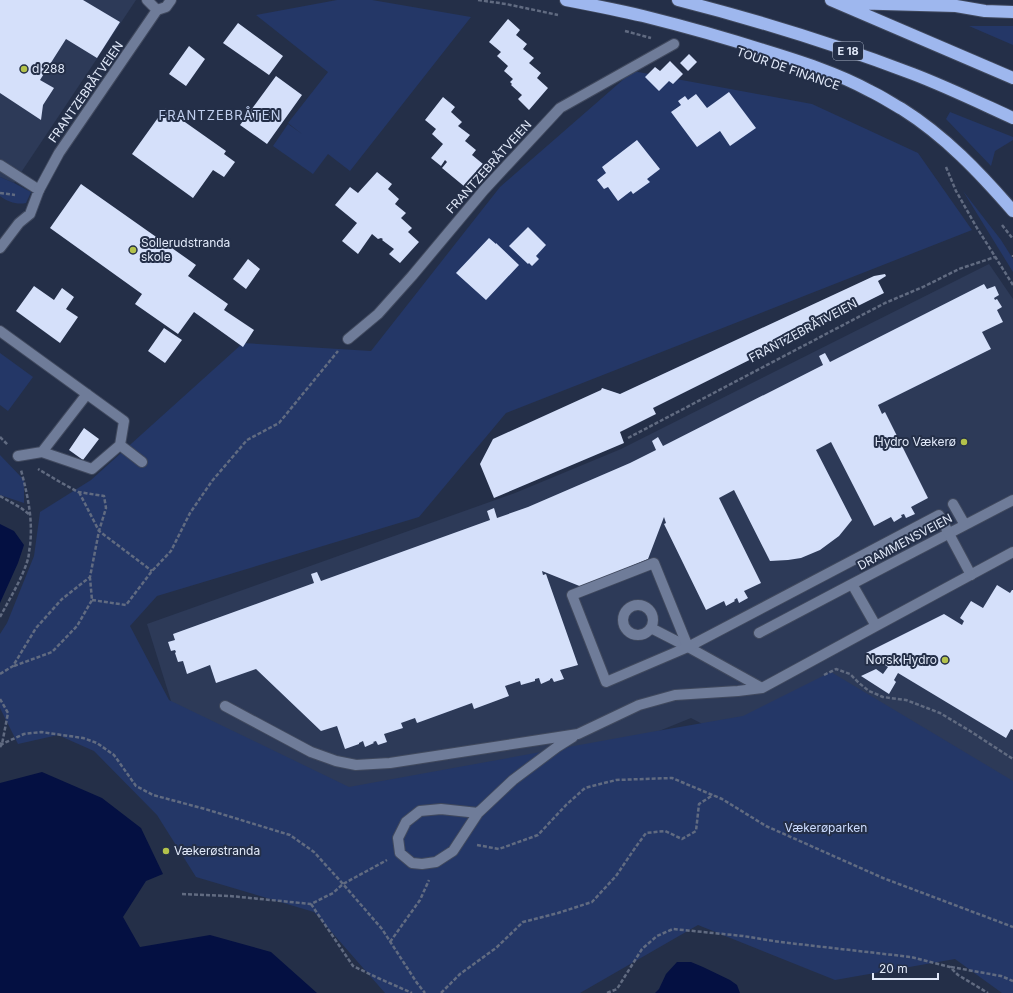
<svg xmlns="http://www.w3.org/2000/svg" width="1013" height="993" font-family="Inter,sans-serif">
	<rect width="100%" height="100%" fill="#242f48"/>
	<path fill="#2d3a58" d="M 0,0 L 136,0 L 14,183 L 0,177 Z
		M 989,264 L 1013,299 L 1013,782 L 780,765 L 691,718 L 590,759 L 299,869 L 185,746 L 147,624 L 515,493 L 621,449 Z"/>
	<path fill="#243767" d="M 337,0 L 372,0 L 471,17 L 350,171 L 328,154 L 313,174 L 273,146 L 288,124 L 302,134 L 288,123 L 328,72 L 256,15 Z
		M 969,26 L 1013,26 L 1013,45 Z
		M 633,71 L 812,104 L 918,153 L 972,230 L 506,413 L 419,517 L 157,596 L 130,626 L 169,700 L 349,787 L 651,732 L 743,716 L 831,672 L 1013,781 L 1013,993 L 1002,993 L 955,959 L 835,980 L 698,925 L 580,993 L 385,993 L 314,912 L 196,877 L 157,815 L 94,751 L 58,735 L 18,744 L 0,708 L 0,634 L 7,623 L 34,556 L 40,512 L 91,480 L 243,343 L 371,351 L 500,187 Z
		M 950,112 L 1013,137 L 1013,140 L 995,151 L 991,166 L 946,119 Z
		M 0,177 L 14,183 L 31,192 L 26,203 C 17,205 8,202 0,196 Z
		M 963,191 L 1001,240 L 1013,259 L 1013,272 Z
		M 0,353 L 33,377 L 8,411 L 0,405 Z
		M 0,455 L 24,480 L 24,503 L 0,495 Z"/>
	<path fill="#041042" d="M 0,524 L 14,531 L 24,545 L 18,563 L 0,603 Z
		M 42,772 L 102,798 L 141,828 L 163,874 L 146,881 L 123,917 L 140,947 L 210,935 L 271,952 L 317,993 L 0,993 L 0,783 Z
		M 677,962 L 691,962 L 703,967 L 730,980 L 737,985 L 740,993 L 655,993 L 659,989 L 666,974 Z"/>
	<path fill="#d5e0fa" d="M 0,0 L 83,0 L 120,22 L 97,58 L 66,39 L 40,80 L 54,88 L 43,105 L 41,120 L 0,93 Z
		M 508,19 L 520,30 L 516,35 L 527,44 L 523,49 L 534,58 L 529,63 L 541,73 L 537,78 L 548,88 L 529,110 L 518,99 L 522,95 L 511,85 L 512,84 L 510,82 L 513,79 L 504,71 L 508,66 L 497,56 L 501,52 L 489,42 Z
		M 238,23 L 283,56 L 269,75 L 223,43 Z
		M 189,46 L 205,59 L 186,86 L 169,74 Z
		M 689,54 L 697,62 L 688,71 L 680,63 Z
		M 670,61 L 683,74 L 673,84 L 669,81 L 659,91 L 645,77 L 655,67 L 660,71 Z
		M 276,76 L 302,95 L 267,144 L 240,125 Z
		M 729,92 L 756,128 L 730,146 L 720,131 L 697,147 L 671,112 L 681,105 L 678,101 L 685,96 L 688,100 L 696,94 L 707,108 Z
		M 443,97 L 455,107 L 451,112 L 462,122 L 458,126 L 470,135 L 465,141 L 476,150 L 472,155 L 483,164 L 465,187 L 442,168 L 447,162 L 445,160 L 441,166 L 431,158 L 443,144 L 432,134 L 436,129 L 425,120 Z
		M 165,108 L 226,151 L 224,154 L 235,162 L 224,177 L 213,170 L 193,198 L 132,154 Z
		M 637,140 L 660,169 L 647,179 L 650,182 L 633,194 L 631,191 L 618,201 L 608,187 L 604,189 L 597,180 L 606,173 L 602,167 Z
		M 377,172 L 392,184 L 388,189 L 399,199 L 395,204 L 406,213 L 401,218 L 412,228 L 408,232 L 419,242 L 400,263 L 389,254 L 394,249 L 382,240 L 383,239 L 381,238 L 378,239 L 372,234 L 358,254 L 342,241 L 357,223 L 335,205 L 350,187 L 358,193 Z
		M 81,184 L 196,265 L 188,276 L 228,304 L 224,310 L 254,330 L 243,347 L 194,312 L 178,334 L 135,304 L 142,294 L 50,228 Z
		M 528,227 L 546,245 L 536,256 L 539,259 L 532,266 L 529,263 L 528,264 L 509,246 Z
		M 489,238 L 496,244 L 496,243 L 519,265 L 486,300 L 456,273 Z
		M 248,259 L 260,269 L 246,289 L 233,279 Z
		M 885,274 L 886,276 L 878,281 L 884,293 L 653,408 L 656,414 L 620,432 L 624,443 L 494,498 L 480,464 L 493,439 L 601,390 L 602,388 L 620,394 L 874,276 Z
		M 984,284 L 987,289 L 995,286 L 999,295 L 994,298 L 995,300 L 997,299 L 1002,307 L 997,310 L 1003,322 L 982,332 L 991,349 L 878,405 L 882,414 L 885,412 L 928,498 L 911,507 L 915,514 L 906,518 L 904,514 L 901,515 L 902,517 L 894,522 L 891,517 L 874,526 L 831,442 L 816,450 L 852,520 L 839,536 L 820,550 L 801,558 L 788,560 L 770,561 L 734,490 L 719,498 L 761,583 L 744,591 L 748,598 L 739,603 L 737,598 L 734,600 L 735,601 L 726,606 L 724,601 L 706,610 L 664,524 L 666,523 L 664,517 L 648,559 L 582,587 L 542,571 L 543,575 L 546,574 L 578,665 L 560,670 L 564,679 L 554,682 L 552,678 L 550,679 L 550,680 L 541,684 L 539,678 L 535,679 L 535,681 L 521,685 L 520,681 L 505,686 L 509,696 L 474,709 L 472,703 L 417,723 L 415,718 L 401,723 L 403,728 L 384,734 L 387,742 L 378,745 L 376,741 L 373,742 L 374,743 L 365,747 L 363,741 L 359,743 L 359,744 L 345,749 L 337,726 L 321,731 L 256,669 L 216,683 L 210,665 L 187,674 L 183,661 L 178,662 L 175,653 L 176,652 L 175,650 L 171,651 L 168,642 L 175,640 L 173,634 L 314,583 L 311,574 L 317,572 L 321,581 L 490,520 L 487,511 L 494,508 L 497,518 L 528,507 L 630,463 L 656,450 L 652,441 L 658,437 L 663,446 L 823,365 L 819,356 L 825,353 L 830,362 Z
		M 34,286 L 54,300 L 62,288 L 74,297 L 66,309 L 78,317 L 60,343 L 16,311 Z
		M 164,328 L 182,340 L 165,363 L 148,351 Z
		M 84,428 L 99,439 L 83,460 L 69,450 Z
		M 997,585 L 1010,593 L 1012,590 L 1013,590 L 1013,730 L 1011,729 L 1006,738 L 898,673 L 894,680 L 896,682 L 889,694 L 861,676 L 876,669 L 883,674 L 888,667 L 866,653 L 944,614 L 962,625 L 964,621 L 960,618 L 971,601 L 983,608 Z"/>
	<g fill="none" stroke-linecap="round" stroke-linejoin="round">
		<defs>
			<path id="lane" d="M 0,165 L 39,190 L 30,214 L 19,223 L 0,248
				M 0,331 L 124,421 L 120,445 L 142,462
				M 87,394 L 42,452 L 92,469 L 120,445
				M 18,456 L 42,452
				M 953,504 L 965,525
				M623 620a15 15 0 1 1 30 0a15 15 0 1 1-30 0Z
				M 876,626 L 1013,552
				M 651,628 L 688,647 L 762,688 L 876,626 L 852,584 L 1013,500
				M 759,633 L 852,584
				M 225,706 L 311,752 L 336,761 L 356,765 L 390,763 L 578,734 L 639,705 L 675,695 L 738,691 L 762,688
				M 478,813 L 441,809 L 420,811 L 406,822 L 398,838 L 400,853 L 412,863 L 422,864 L 436,862 L 453,851 L 478,813 L 513,780 L 557,747 L 573,737"/>
			<path id="street" d="M 147,0 L 157,10 L 166,7 L 171,0
				M 39,190 L 59,153 L 157,10
				M 348,339 L 378,314 L 412,276 L 484,190 L 560,108 L 674,44
				M 688,647 L 654,563 L 572,595 L 606,682 L 688,647 L 939,515 L 971,575"/>
			<path id="highway" d="M 566,0 C 592,5 618,10 643,16 C 683,26 723,37 763,50 C 799,61 837,73 870,91 C 881,96 891,103 902,109 C 945,136 980,173 1013,211
				M 678,0 C 757,20 837,45 913,74 C 947,87 980,103 1013,118
				M 831,0 L 1013,78
				M 847,3 L 956,6 L 985,11 L 1013,12"/>
		</defs>
		<use href="#lane" stroke="#40495e" stroke-width="12"/>
		<use href="#street" stroke="#40495e" stroke-width="12"/>
		<use href="#highway" stroke="#40495e" stroke-width="14"/>
		<path stroke="#616b81" stroke-width="2.5" stroke-dasharray="4 2" stroke-linecap="butt" d="M 478,0 L 506,4 L 558,15
			M 625,31 L 651,38
			M 946,167 L 956,191 L 977,228 L 1013,285
			M 0,193 L 15,195
			M 1002,225 L 1013,239
			M 1013,255 L 1013,257
			M 0,437 L 8,445
			M 628,438 L 885,303 L 923,287 L 959,269 L 995,257
			M 79,492 L 99,531 L 152,571
			M 0,496 L 21,508 L 30,515
			M 92,600 L 126,605 L 152,571 L 171,551 L 190,513 L 212,481 L 247,440 L 279,423 L 338,351
			M 0,617 C 10,598 22,579 28,559 C 29,555 29,551 30,546 C 33,519 28,497 21,470
			M 14,666 L 52,652 L 77,626 L 92,600 L 90,578
			M 0,674 L 13,666 L 36,628 L 62,599 L 90,577 L 99,531 L 106,508 L 104,496 L 78,492 L 60,482 L 38,469
			M 824,675 L 836,669 L 850,674 L 859,683 L 869,691 L 883,697 L 906,700 L 940,713 L 970,731 L 1013,759
			M 0,699 L 8,713 L 2,744 L 0,747
			M 0,743 L 2,744 L 24,734 L 41,732 L 83,738 L 97,743 L 114,755 L 136,786 L 153,795 L 205,809 L 290,835 L 314,852 L 343,884 L 382,929 L 417,983 L 425,993
			M 477,845 L 499,849 L 538,835 L 566,805 L 585,788 L 616,780 L 672,778 L 722,799 L 766,826 L 883,878 L 1013,927
			M 182,894 L 230,896 L 311,904 L 333,893 L 343,884 L 387,860
			M 311,904 L 353,966 L 378,978 L 412,993
			M 390,942 L 420,900 L 429,880
			M 951,967 L 1001,976 L 1013,981
			M 441,993 L 460,974 L 496,948 L 523,922 L 558,913 L 592,902 L 616,876 L 635,848 L 646,833 L 665,831 L 682,839 L 696,831 L 699,804 L 713,795
			M 607,993 L 617,989 L 642,949 L 657,936 L 673,929 L 743,936 L 780,942 L 911,957 L 950,967 L 958,975 L 988,993"/>
		<use href="#lane" stroke="#6f7c99" stroke-width="10"/>
		<use href="#street" stroke="#6f7c99" stroke-width="10"/>
		<use href="#highway" stroke="#9eb7ee" stroke-width="12"/>
	</g>
	<g fill="#b3c24b" stroke="#242f48" stroke-width="1.5">
		<circle cx="24" cy="69" r="4"/>
		<circle cx="133" cy="250" r="4"/>
		<circle cx="964" cy="442" r="4"/>
		<circle cx="945" cy="660" r="4"/>
		<circle cx="166" cy="851" r="4"/>
	</g>
	<g text-anchor="middle" stroke-width="4" stroke-linejoin="round" paint-order="stroke">
		<rect fill="#242f48" stroke="#a8b1c4" stroke-width="1" x="833" y="42" width="30" height="18" rx="3"/>
		<g font-size="11" font-weight="bold" fill="#e1e9f9">
			<text x="848" y="55">E 18</text>
		</g>
		<g font-size="12" fill="#e1e9f9" stroke="#242f48" text-anchor="start">
			<text x="32" y="73">d 288</text>
			<text x="141" y="247">Sollerudstranda<tspan x="141" dy="14">skole</tspan></text>
			<text x="956" y="446" text-anchor="end">Hydro Vækerø</text>
			<text x="937" y="664" text-anchor="end">Norsk Hydro</text>
			<text x="174" y="855">Vækerøstranda</text>
		</g>
		<g font-size="12" fill="#e1e9f9" stroke="#242f48">
			<text transform="translate(788 69) rotate(19)" y="4">TOUR DE FINANCE</text>
			<text transform="translate(86 92) rotate(-55)" y="4">FRANTZEBRÅTVEIEN</text>
			<text transform="translate(489 167) rotate(-48)" y="4">FRANTZEBRÅTVEIEN</text>
			<text transform="translate(803 331) rotate(-28)" y="4">FRANTZEBRÅTVEIEN</text>
			<text transform="translate(905 542) rotate(-28)" y="4">DRAMMENSVEIEN</text>
		</g>
		<g font-size="12" fill="#cddcff" stroke="#242f48">
			<text x="826" y="832">Vækerøparken</text>
		</g>
		<g font-size="13" letter-spacing="1" fill="#c0cfef" stroke="#242f48">
			<text x="220" y="120">FRANTZEBRÅTEN</text>
		</g>
	</g>
	<path d="M873 973v6h65v-6" fill="none" stroke="#e1e9f9" stroke-width="2"/>
	<text x="879" y="973" font-size="12" fill="#e1e9f9" stroke="#242f48" stroke-width="3" paint-order="stroke">20 m</text>
</svg>
